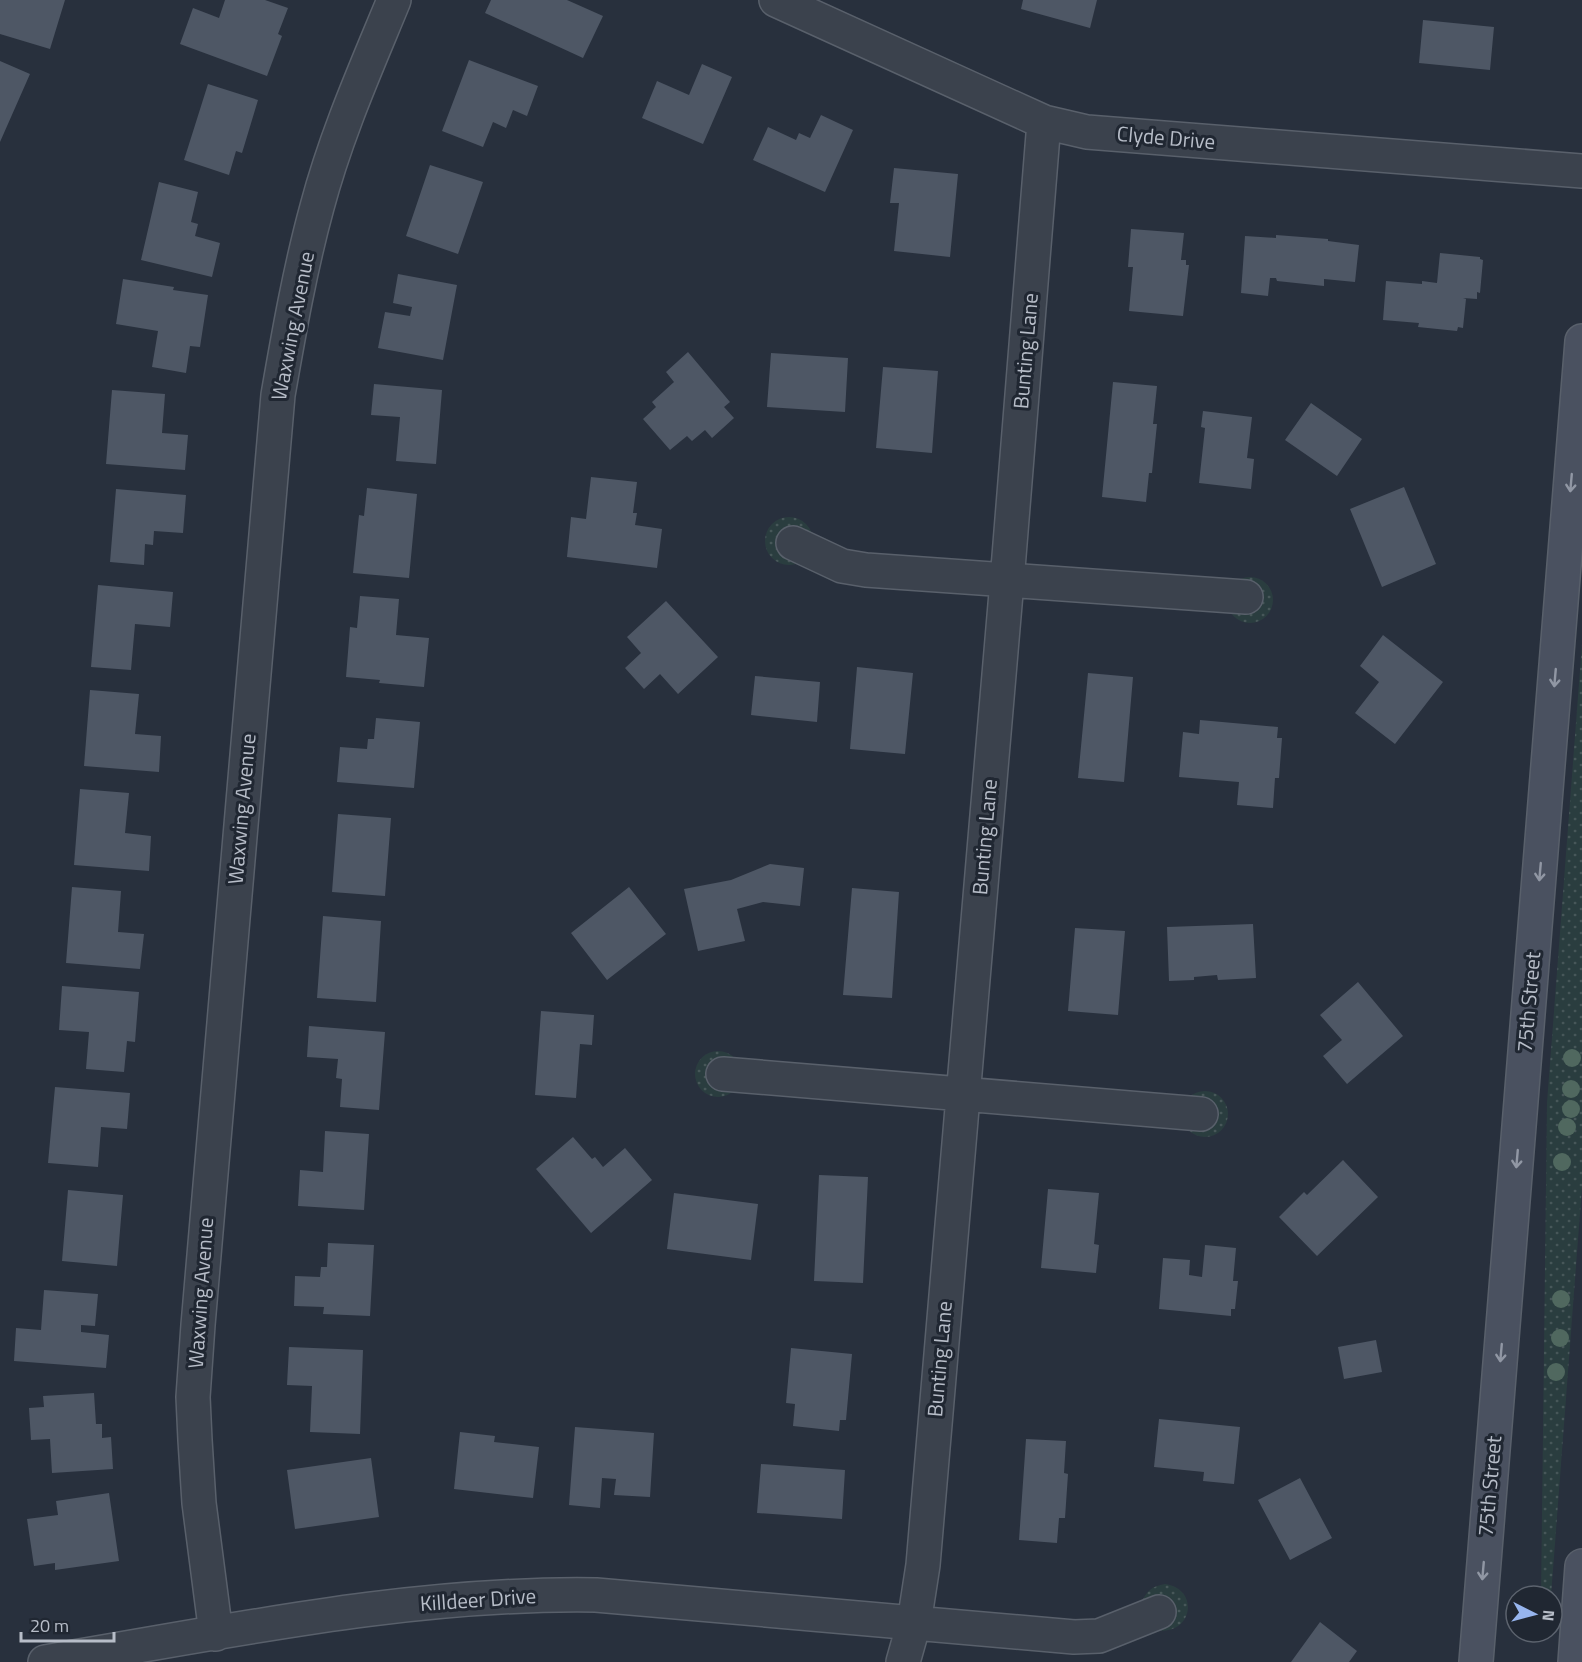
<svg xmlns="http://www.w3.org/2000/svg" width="1582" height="1662" font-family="'Titillium Web',sans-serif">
	<defs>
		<pattern id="grass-dots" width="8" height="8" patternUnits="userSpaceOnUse" patternTransform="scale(1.5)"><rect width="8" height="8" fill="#2a3d3f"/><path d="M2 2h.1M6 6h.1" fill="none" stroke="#475759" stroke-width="1.8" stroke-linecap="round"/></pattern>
	</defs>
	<rect width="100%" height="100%" fill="#28303d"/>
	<path fill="url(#grass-dots)" d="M765 541a24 24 0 1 1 48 0a24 24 0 1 1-48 0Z
		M1227 600a23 23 0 1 1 46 0a23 23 0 1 1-46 0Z
		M 1582,644 L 1582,1187 L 1551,1596 L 1541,1596 L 1547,1103 Z
		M695 1074a23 23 0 1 1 46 0a23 23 0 1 1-46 0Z
		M1182 1114a23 23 0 1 1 46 0a23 23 0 1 1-46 0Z
		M 1165,1584 C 1201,1589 1192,1637 1156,1630 L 1141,1604 C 1146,1591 1152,1586 1165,1584 Z"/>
	<path fill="#4e5765" d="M 0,0 L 65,0 L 50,49 L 0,34 Z
		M 225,0 L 265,0 L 288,8 L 278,34 L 282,36 L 267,76 L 180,44 L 193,8 L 219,18 Z
		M 491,0 L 567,0 L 603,16 L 583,58 L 485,13 Z
		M 1023,0 L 1097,0 L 1090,28 L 1021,9 Z
		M 1423,20 L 1494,27 L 1490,70 L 1419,63 Z
		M 469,60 L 538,86 L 527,116 L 513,110 L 506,128 L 493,122 L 483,147 L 442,131 Z
		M 0,61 L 30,74 L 0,142 Z
		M 702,64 L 732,77 L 703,144 L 642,118 L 657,81 L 689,95 Z
		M 208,84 L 258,100 L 242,153 L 236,151 L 229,175 L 184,160 Z
		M 821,115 L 853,130 L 825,192 L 753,160 L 768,127 L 796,140 L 799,133 L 810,138 Z
		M 430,165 L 483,182 L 458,254 L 406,236 Z
		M 894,168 L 958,174 L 950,257 L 894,251 L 899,203 L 890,203 Z
		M 159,182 L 198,192 L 191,222 L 198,224 L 195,236 L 220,243 L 212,277 L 141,260 Z
		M 1131,229 L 1184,233 L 1181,260 L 1186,260 L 1186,265 L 1189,265 L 1183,316 L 1129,311 L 1133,267 L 1128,267 Z
		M 1276,235 L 1328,239 L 1328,241 L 1359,245 L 1355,282 L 1324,279 L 1324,286 L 1277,281 L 1276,278 L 1270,278 L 1268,296 L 1241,293 L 1245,236 L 1276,238 Z
		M 1440,253 L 1480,257 L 1480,259 L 1483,260 L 1480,293 L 1477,292 L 1477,299 L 1463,298 L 1466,299 L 1463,328 L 1458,327 L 1457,331 L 1418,327 L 1419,323 L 1383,320 L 1386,281 L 1422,284 L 1422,281 L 1437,283 Z
		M 398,274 L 457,285 L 443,360 L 378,348 L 385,312 L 410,316 L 412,307 L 393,303 Z
		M 123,279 L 174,287 L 173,290 L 208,295 L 200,347 L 190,346 L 186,373 L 152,367 L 158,331 L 116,324 Z
		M 688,352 L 730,402 L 724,407 L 734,418 L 712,438 L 705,430 L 692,441 L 687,436 L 670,450 L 643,419 L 656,407 L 652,402 L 674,382 L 666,372 Z
		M 771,353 L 848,358 L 845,412 L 767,407 Z
		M 883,367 L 938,371 L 932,453 L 876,448 Z
		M 1113,382 L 1157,386 L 1153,424 L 1157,424 L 1152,473 L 1149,473 L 1146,502 L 1102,497 Z
		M 374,384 L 442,390 L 436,464 L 396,461 L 400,417 L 371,415 Z
		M 112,390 L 165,394 L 162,433 L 188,435 L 185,470 L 106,464 Z
		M 1311,403 L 1362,439 L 1337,476 L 1285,440 Z
		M 1203,411 L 1252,417 L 1247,458 L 1254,459 L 1251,489 L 1199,483 L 1205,428 L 1201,427 Z
		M 591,477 L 637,482 L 633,513 L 637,513 L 635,525 L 662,529 L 657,568 L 567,557 L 571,517 L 586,519 Z
		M 1404,487 L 1436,564 L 1382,587 L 1350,509 Z
		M 367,488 L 417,494 L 409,578 L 353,573 L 359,515 L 364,516 Z
		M 116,489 L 186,495 L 183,533 L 154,531 L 153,545 L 145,544 L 144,565 L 110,562 Z
		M 98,585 L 173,592 L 170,627 L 135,624 L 131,670 L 91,667 Z
		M 360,596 L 399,599 L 396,635 L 429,638 L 424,687 L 379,683 L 380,680 L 346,677 L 350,627 L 357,628 Z
		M 666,601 L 718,657 L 678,694 L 660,674 L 644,689 L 625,668 L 641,653 L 627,637 Z
		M 1383,635 L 1443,682 L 1395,744 L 1355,713 L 1379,682 L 1360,666 Z
		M 857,667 L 913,673 L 905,754 L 850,749 Z
		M 1088,673 L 1133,677 L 1124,782 L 1078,778 Z
		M 755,676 L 820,682 L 817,722 L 751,715 Z
		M 90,690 L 139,694 L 135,734 L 161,736 L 159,772 L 84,766 Z
		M 376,718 L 420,722 L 414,788 L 337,782 L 340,747 L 367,749 L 368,739 L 374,739 Z
		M 1200,720 L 1278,727 L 1277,738 L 1282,738 L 1279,778 L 1275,778 L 1273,808 L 1237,805 L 1239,782 L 1179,777 L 1183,732 L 1199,734 Z
		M 80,789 L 129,793 L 125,833 L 151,836 L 149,871 L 74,865 Z
		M 338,814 L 391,818 L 385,896 L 332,892 Z
		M 770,864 L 804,868 L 800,906 L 763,902 L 737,909 L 745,941 L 698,951 L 684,889 L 731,880 Z
		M 72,887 L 121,891 L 118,932 L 144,934 L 140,969 L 66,963 Z
		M 629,887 L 666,934 L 607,980 L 571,933 Z
		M 852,888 L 899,892 L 892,998 L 843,995 Z
		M 323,916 L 381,921 L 376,1002 L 317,998 Z
		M 1253,924 L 1256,978 L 1218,980 L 1217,975 L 1194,977 L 1194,980 L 1169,981 L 1167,927 Z
		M 1075,928 L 1125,931 L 1118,1015 L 1068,1011 Z
		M 1358,982 L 1403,1036 L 1347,1084 L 1323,1056 L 1342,1040 L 1320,1015 Z
		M 62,986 L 139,992 L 135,1042 L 127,1041 L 124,1072 L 86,1069 L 89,1032 L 59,1030 Z
		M 541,1011 L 594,1015 L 592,1045 L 580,1044 L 576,1098 L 535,1095 Z
		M 309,1026 L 385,1032 L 379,1110 L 340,1107 L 342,1079 L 336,1078 L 338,1059 L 307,1057 Z
		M 55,1087 L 130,1093 L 127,1129 L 101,1127 L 98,1167 L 48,1163 Z
		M 325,1131 L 369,1134 L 364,1210 L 298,1206 L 300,1170 L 323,1172 Z
		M 573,1137 L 592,1159 L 595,1157 L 603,1167 L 625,1148 L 652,1180 L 591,1233 L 536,1169 Z
		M 1343,1160 L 1378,1197 L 1317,1256 L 1279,1217 L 1304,1192 L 1307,1195 Z
		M 819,1175 L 868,1177 L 863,1283 L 814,1281 Z
		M 1048,1189 L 1099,1193 L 1094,1244 L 1099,1245 L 1096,1273 L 1041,1268 Z
		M 68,1190 L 123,1195 L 117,1266 L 62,1261 Z
		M 674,1193 L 758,1204 L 751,1260 L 667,1249 Z
		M 328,1243 L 374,1245 L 370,1316 L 323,1314 L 324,1307 L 294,1306 L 295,1276 L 320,1277 L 321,1267 L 327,1267 Z
		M 1205,1245 L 1236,1248 L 1233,1281 L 1238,1281 L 1235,1309 L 1231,1309 L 1231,1316 L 1159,1309 L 1163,1258 L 1190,1260 L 1189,1275 L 1202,1277 Z
		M 44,1290 L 98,1294 L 95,1326 L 81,1325 L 81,1332 L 109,1335 L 106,1368 L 14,1361 L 16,1328 L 41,1330 Z
		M 1376,1340 L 1382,1372 L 1344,1379 L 1338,1347 Z
		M 289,1347 L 363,1350 L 360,1434 L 310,1432 L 312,1386 L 287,1385 Z
		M 791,1348 L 852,1354 L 846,1420 L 840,1420 L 839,1431 L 793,1426 L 795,1404 L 786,1403 Z
		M 94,1393 L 96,1424 L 102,1424 L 102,1438 L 111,1437 L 113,1469 L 52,1473 L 50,1439 L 31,1440 L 29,1408 L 44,1407 L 43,1396 Z
		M 1159,1419 L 1240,1427 L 1234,1484 L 1203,1481 L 1204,1472 L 1154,1467 Z
		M 575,1427 L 654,1433 L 650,1497 L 614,1495 L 616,1479 L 602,1478 L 600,1508 L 569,1505 Z
		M 460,1432 L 495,1436 L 494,1442 L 539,1447 L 533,1498 L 454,1489 Z
		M 1026,1439 L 1066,1441 L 1064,1473 L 1068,1474 L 1065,1518 L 1059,1518 L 1057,1543 L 1019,1540 Z
		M 371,1458 L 379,1517 L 295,1529 L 287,1470 Z
		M 761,1464 L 845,1470 L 842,1519 L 757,1513 Z
		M 1300,1478 L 1332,1538 L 1290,1560 L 1258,1500 Z
		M 109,1493 L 119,1561 L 55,1570 L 55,1563 L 34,1566 L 27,1519 L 58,1515 L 56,1501 Z
		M 1320,1622 L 1357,1651 L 1349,1662 L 1291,1662 Z"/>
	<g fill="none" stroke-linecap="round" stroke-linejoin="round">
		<defs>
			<path id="minor" d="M 776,0 L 1044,122 L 1087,132 L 1582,171
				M 793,543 L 842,566 L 866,570 L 1246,597
				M 723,1074 L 1201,1114
				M 216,1634 L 199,1503 L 195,1440 L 193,1397 L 198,1325 L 278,395 C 289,332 300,269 317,207 C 336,135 366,68 394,0
				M 45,1662 C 226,1632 411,1592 596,1595 L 1074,1637 L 1099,1636 L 1159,1612
				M 903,1662 L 914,1623 L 923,1565 L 1007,581 L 1044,122"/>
			<path id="secondary" d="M 1476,1662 L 1582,341
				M 1575,1662 L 1582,1566"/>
		</defs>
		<use href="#minor" stroke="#59606b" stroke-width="36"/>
		<use href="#secondary" stroke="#59606b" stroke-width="36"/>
		<use href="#minor" stroke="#3b424d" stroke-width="33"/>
		<use href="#secondary" stroke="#4a5160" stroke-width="33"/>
	</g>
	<g fill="#50685f">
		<circle cx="1572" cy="1058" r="9"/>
		<circle cx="1571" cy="1089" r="9"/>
		<circle cx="1571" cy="1109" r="9"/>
		<circle cx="1567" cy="1127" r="9"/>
		<circle cx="1562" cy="1162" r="9"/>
		<circle cx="1561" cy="1299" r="9"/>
		<circle cx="1560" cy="1338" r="9"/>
		<circle cx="1556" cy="1372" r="9"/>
	</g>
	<defs><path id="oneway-shaft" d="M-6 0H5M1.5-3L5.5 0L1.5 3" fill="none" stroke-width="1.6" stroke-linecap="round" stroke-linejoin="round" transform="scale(1.5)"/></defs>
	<g stroke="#9197a4">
		<use href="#oneway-shaft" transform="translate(1571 483) rotate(95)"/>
		<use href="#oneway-shaft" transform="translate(1555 678) rotate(95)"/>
		<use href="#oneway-shaft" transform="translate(1540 872) rotate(95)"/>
		<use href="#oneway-shaft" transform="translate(1517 1159) rotate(95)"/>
		<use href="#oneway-shaft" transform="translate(1501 1353) rotate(95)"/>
		<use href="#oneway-shaft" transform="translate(1483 1571) rotate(95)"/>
	</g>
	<g text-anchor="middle" stroke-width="6" stroke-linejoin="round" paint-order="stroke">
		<g font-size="21" fill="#b7bdc8" stroke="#202732">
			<text transform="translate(1166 138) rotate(5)" y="7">Clyde Drive</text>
			<text transform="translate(293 326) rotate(-79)" y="7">Waxwing Avenue</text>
			<text transform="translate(1026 351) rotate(-85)" y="7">Bunting Lane</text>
			<text transform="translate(242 809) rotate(-85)" y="7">Waxwing Avenue</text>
			<text transform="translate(985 837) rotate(-85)" y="7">Bunting Lane</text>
			<text transform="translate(1529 1002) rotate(-85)" y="7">75th Street</text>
			<text transform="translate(201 1293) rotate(-86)" y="7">Waxwing Avenue</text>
			<text transform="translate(940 1359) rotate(-85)" y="7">Bunting Lane</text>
			<text transform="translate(1490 1486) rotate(-85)" y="7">75th Street</text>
			<text transform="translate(478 1600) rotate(-4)" y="7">Killdeer Drive</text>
		</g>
	</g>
	<g transform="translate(1534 1614) rotate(96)"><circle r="28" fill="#202732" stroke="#5c636e" stroke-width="1.5"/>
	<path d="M0-4.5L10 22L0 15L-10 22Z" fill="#97b5ee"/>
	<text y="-9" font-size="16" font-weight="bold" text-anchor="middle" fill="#b7bdc8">N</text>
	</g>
	<path d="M21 1632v9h93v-9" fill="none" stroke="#b7bdc8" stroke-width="3"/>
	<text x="30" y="1632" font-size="18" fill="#b7bdc8" stroke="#202732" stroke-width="4.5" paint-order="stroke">20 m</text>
</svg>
